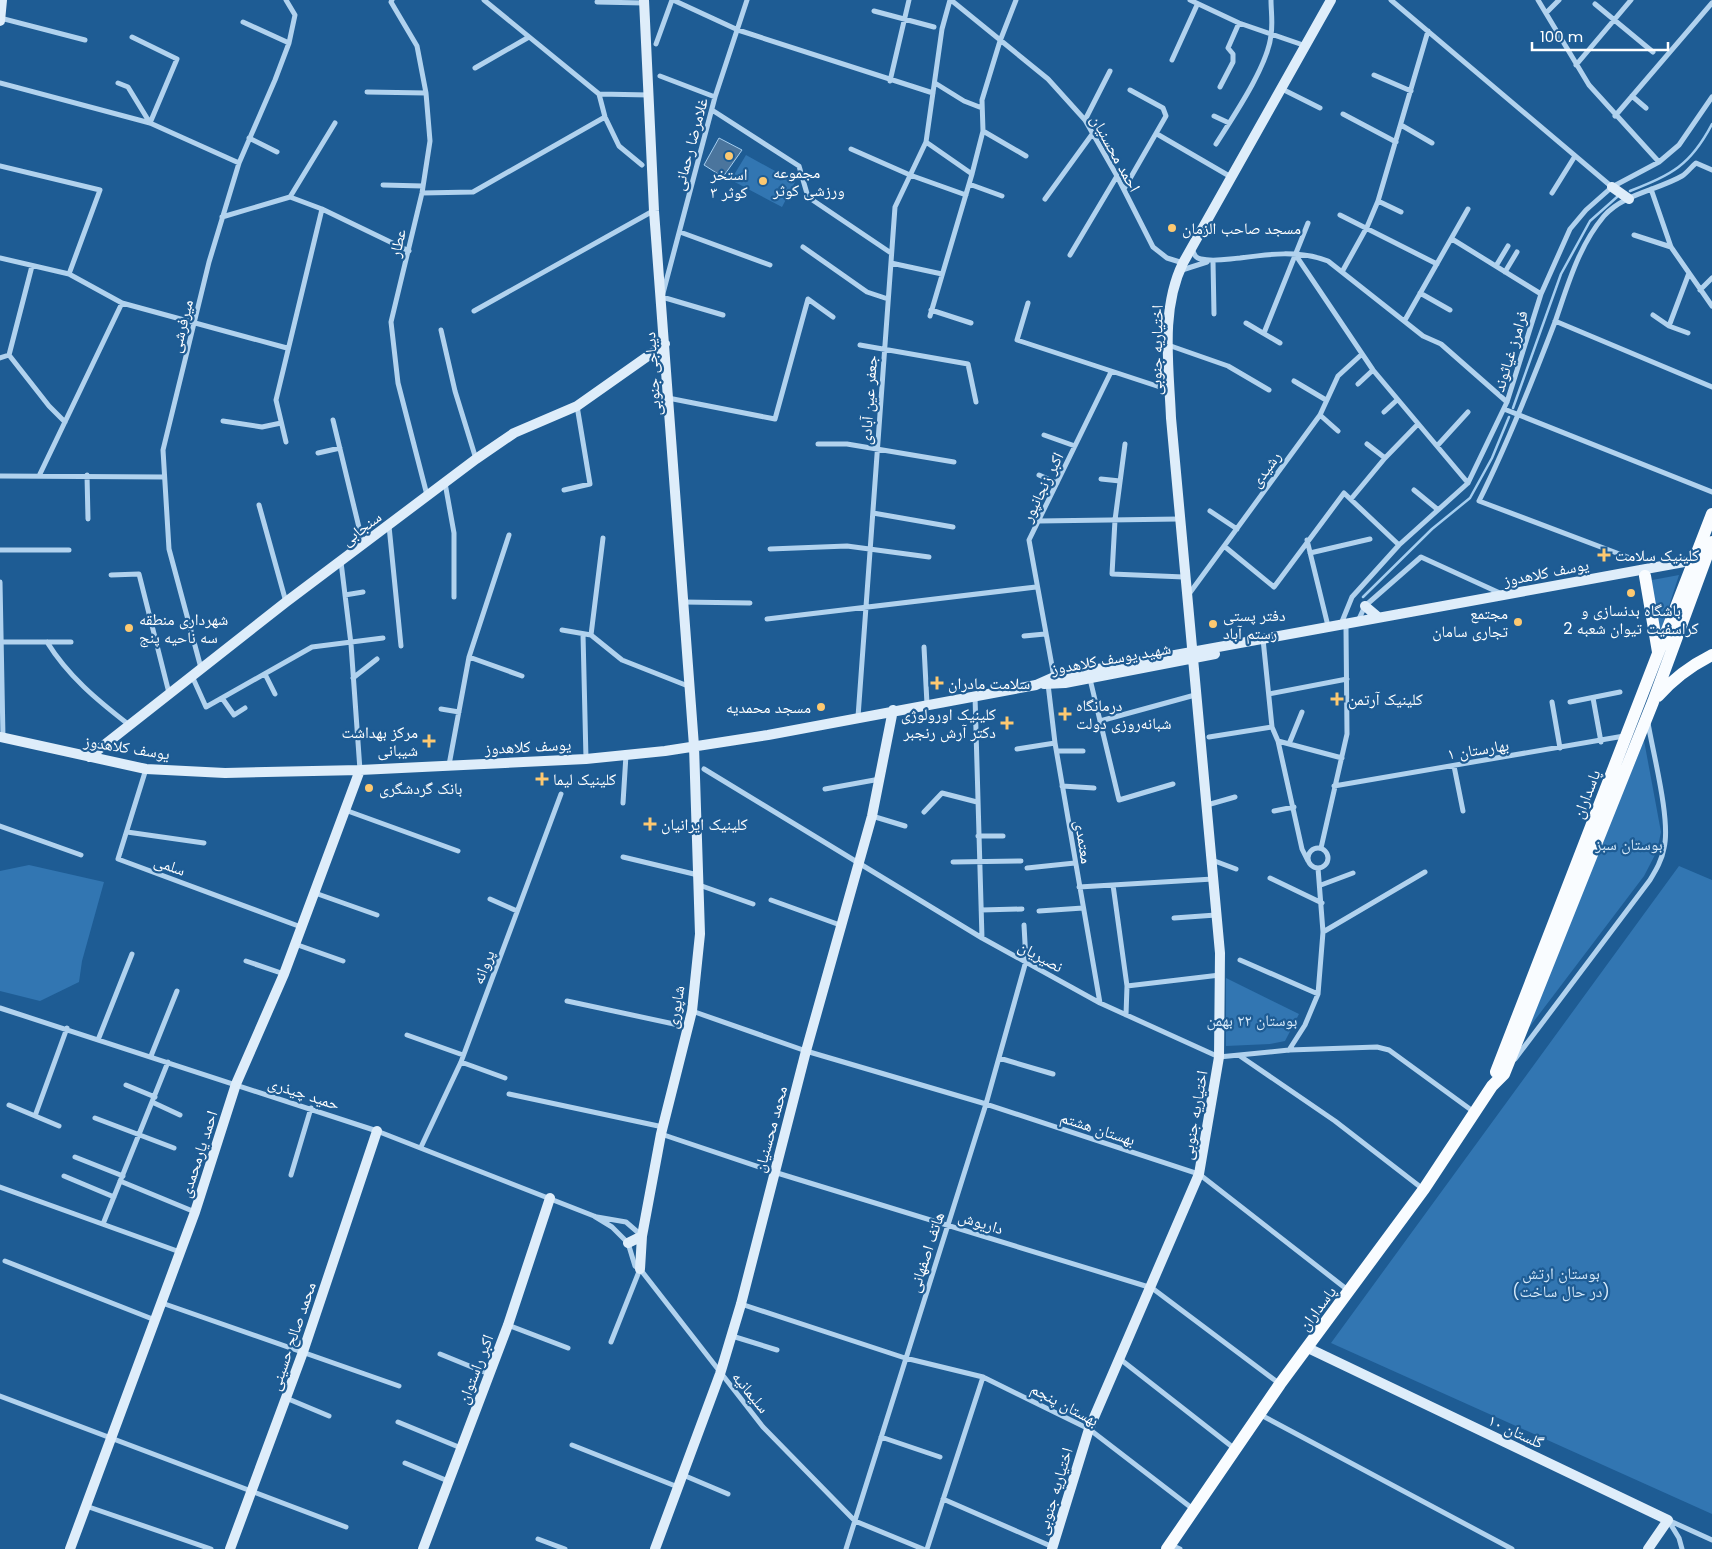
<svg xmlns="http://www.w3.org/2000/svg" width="1712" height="1549" font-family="Poppins,'Noto Naskh Arabic',sans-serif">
	<rect width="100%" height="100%" fill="#1e5c94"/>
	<path fill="#3276b2" d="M 746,155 L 795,182 L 782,207 L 731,180 Z
		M 1679,575 L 1659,637 L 1647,581 Z
		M 1643,735 L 1661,832 L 1657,851 L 1644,876 L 1528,1029 Z
		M 29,865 L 104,882 L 82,961 L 79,982 L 40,1001 L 0,991 L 0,871 Z
		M 1679,866 L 1712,880 L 1712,1514 L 1331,1343 Z
		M 1226,978 L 1299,1014 L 1285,1041 L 1270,1044 L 1226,1046 Z"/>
	<path fill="#4b759d" stroke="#a5cef0" d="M 719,138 L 742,150 L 723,177 L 704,165 Z"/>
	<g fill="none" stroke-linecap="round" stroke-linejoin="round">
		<path stroke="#a5cef0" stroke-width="2.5" d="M 1630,191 C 1672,174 1690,166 1712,124
			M 1513,408 L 1561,274 L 1590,221 L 1617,197
			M 1363,597 L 1432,529 L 1470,498 L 1492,458 L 1509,417"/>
		<path stroke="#b1d2ee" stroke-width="5" d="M 392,0 L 391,2 L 417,46 L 426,93 L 430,141 L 422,193 L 391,322 L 398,383 L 427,495
			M 484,0 L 599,94 L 649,95
			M 673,0 L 738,30 L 933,93
			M 951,0 L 1048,79 L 1085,120 L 1117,176 L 1153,247 L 1167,258 L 1183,263
			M 1190,0 L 1239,23 L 1306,46
			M 1391,0 L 1612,187
			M 1538,0 L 1589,85 L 1659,162
			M 597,2 L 644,3
			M 1595,4 L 1653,52
			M 874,11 L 934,27
			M 1546,13 L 1559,0
			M 0,18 L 85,40
			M 243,22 L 289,43
			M 132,37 L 177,59 L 150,123
			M 656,44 L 672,0
			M 1172,60 L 1197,5
			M 1576,65 L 1631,0
			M 475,68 L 529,37
			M 1374,75 L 1411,91
			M 660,76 L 715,97
			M 890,81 L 909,0
			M 0,83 L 150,123 L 239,163
			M 118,83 L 128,87 L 150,123
			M 935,83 L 964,101 L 982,108
			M 1220,87 L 1233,62 L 1233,54 L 1228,48 L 1239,23
			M 1282,89 L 1320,108
			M 367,92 L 426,93
			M 599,94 L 605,117 L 619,146 L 642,165
			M 1632,96 L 1646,108
			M 712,110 L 799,166 L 808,197 L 891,253
			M 1343,114 L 1396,142
			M 1214,116 L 1229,123
			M 1615,116 L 1712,3
			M 1085,120 L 1110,71
			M 1401,125 L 1432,143
			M 983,131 L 1026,156
			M 1157,134 L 1231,177
			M 249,138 L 277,152
			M 926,142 L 972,174
			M 1216,144 C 1233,117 1268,66 1271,35 C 1273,23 1271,11 1271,0
			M 851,149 L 910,175 L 966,195
			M 0,166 L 100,190 L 69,274
			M 969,184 L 1002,196
			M 383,185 L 423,186
			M 1124,189 L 1166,116 L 1163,108 L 1130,90
			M 1651,189 L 1671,247 L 1712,306
			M 422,193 L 473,192 L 605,117
			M 1552,193 L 1575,156
			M 290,197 L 335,123
			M 1045,199 L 1093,133
			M 1378,201 L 1401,212
			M 1340,215 L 1437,264
			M 222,217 L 290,197 L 322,209 L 409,251
			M 680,232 L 770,265
			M 1634,235 L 1671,247
			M 1452,239 L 1541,294
			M 803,247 L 867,292 L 888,299
			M 1192,248 C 1194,254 1195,258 1201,259 C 1214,262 1227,259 1240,258 C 1269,254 1299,250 1328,261 L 1423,336 L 1441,344 L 1507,402
			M 1295,254 L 1373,370 L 1468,483
			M 1070,255 L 1117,176
			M 0,258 L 69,274 L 122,303 L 287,348
			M 1213,261 L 1214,314
			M 891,263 L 942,274
			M 1496,266 L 1508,246
			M 1182,270 L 1207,262
			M 1342,272 L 1367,227 L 1378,201 L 1428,31
			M 1505,272 L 1517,252
			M 1700,290 L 1712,278
			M 1420,293 L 1450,310
			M 1028,303 L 1017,340 L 1169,390
			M 931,310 L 971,323
			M 474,311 L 653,211
			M 723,315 L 662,297 L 715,97 L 747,0
			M 1653,315 L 1669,326 L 1688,333
			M 930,316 L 972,174 L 983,131 L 982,100 L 1000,41 L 1016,0
			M 1405,320 L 1468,209
			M 1555,321 L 1712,387
			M 1246,323 L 1280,343
			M 1669,326 L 1689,273
			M 441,330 L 455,391 L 476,459
			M 1264,333 L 1308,223
			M 860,345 L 968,364 L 976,402
			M 1168,345 L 1228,366 L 1269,390
			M 9,355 L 32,266
			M 9,355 L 49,406 L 65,422
			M 0,358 L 9,355
			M 1294,381 L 1326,400
			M 1358,384 L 1373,370
			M 668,398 L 775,419 L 808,299 L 833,317
			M 1504,409 L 1712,492
			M 1384,412 L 1397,400
			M 1320,415 L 1338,431
			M 333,420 L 363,544
			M 223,421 L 262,427 L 281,423
			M 1044,435 L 1075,446
			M 286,442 L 276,400 L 322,209
			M 818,444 L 847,444 L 954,462
			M 1125,444 L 1115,520 L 1112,574 L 1184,577
			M 1367,444 L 1385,458
			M 1437,446 L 1468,412
			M 318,453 L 340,448
			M 87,475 L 88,519
			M 1039,475 L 1057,483
			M 0,476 L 164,477
			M 39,476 L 122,303
			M 1101,479 L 1120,481
			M 445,483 L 454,533 L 454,597
			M 564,490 L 590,484 L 577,406
			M 1414,490 L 1437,509
			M 1351,499 L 1385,458 L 1418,424
			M 259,505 L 286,602
			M 1210,511 L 1237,529
			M 873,513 L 953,527
			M 1039,521 L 1179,519
			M 389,526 L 401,646
			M 1307,540 L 1328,626
			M 1224,546 L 1274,587 L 1344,493 L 1399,545
			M 770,549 L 847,546 L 929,557
			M 0,550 L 69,550
			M 1310,553 L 1370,539
			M 1630,558 L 1479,501 C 1508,443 1532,382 1555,322 C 1568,285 1578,247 1604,216 C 1623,194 1658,190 1682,176 C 1687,173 1691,167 1696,163 L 1712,170
			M 341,562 L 351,644 L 360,770
			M 111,575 L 139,574 L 169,693
			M 0,582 L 3,738
			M 1189,594 L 1320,415 L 1338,376 L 1362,354
			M 345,595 L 363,592
			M 683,602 L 750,603
			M 767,619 L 1036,587
			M 1358,621 L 1365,606 L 1421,557 L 1502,594
			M 1341,624 L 1352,597 L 1399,545 L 1468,483 L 1507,402 L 1541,294 L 1570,229 L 1586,210 L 1612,187 L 1659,162 L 1679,145 L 1712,97
			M 562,630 L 591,635 L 622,660 L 688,686
			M 583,634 L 586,759
			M 591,635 L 603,538
			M 1024,636 L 1045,634
			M 1263,639 L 1272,727 L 1278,741 L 1302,849 L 1308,861
			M 0,642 L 71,642
			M 47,642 C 68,676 97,700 128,724
			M 924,647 L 927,704
			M 469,657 L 522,676
			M 201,668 L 169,549 L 163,450 L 209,262 L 239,163 L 275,80 L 289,43 L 295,15 L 286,0
			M 265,674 L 275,694
			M 192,676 L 206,707 L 312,647 L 383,638
			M 1054,677 L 1029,540 L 1111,372
			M 353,678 L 377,659
			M 1090,679 L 1119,800 L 1173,784
			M 1048,684 L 1055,743 L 1100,1003
			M 1269,694 L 1347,679
			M 975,696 L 982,938
			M 222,698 L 234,715 L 245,708
			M 1593,698 L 1601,742
			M 1552,702 L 1560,748
			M 1570,702 L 1620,692
			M 441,709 L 459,712
			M 858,717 L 895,207 L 926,142 L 942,29 L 950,0
			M 1100,721 L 1195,695
			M 1209,737 L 1272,727
			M 1278,741 L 1342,758
			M 1289,744 L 1302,712
			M 1017,749 L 1055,743
			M 1057,751 L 1083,751
			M 449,765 L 469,657 L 509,535
			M 1454,766 L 1463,811
			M 146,769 L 118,859 L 301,927
			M 704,769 L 982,938 L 1100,1003 L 1219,1057 L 1289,1050 L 1377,1047 L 1389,1050 L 1474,1112
			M 1062,786 L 1094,788
			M 1334,786 L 1624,736
			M 825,789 L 880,779
			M 623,803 L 626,755
			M 1207,805 L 1235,797
			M 345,810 L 458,851
			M 1274,811 L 1294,807
			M 924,812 L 942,793 L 977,802
			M 872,816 L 905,826
			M 0,826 L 81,855
			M 127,832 L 204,843
			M 978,836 L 1003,836
			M 1321,848 L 1347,734 L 1346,628
			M1308 858a10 10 0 1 1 20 0a10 10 0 1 1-20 0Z
			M 623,857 L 698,875
			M 1212,860 L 1236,869
			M 953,862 L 1021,861
			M 1027,868 L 1075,863
			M 1270,878 L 1322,903
			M 699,885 L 753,904
			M 1113,885 L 1127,986 L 1126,1015
			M 1321,885 L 1353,873
			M 1079,887 L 1213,879
			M 315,893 L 377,915
			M 490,899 L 517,911
			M 771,900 L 840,925
			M 981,910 L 1022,909
			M 1039,911 L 1083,908
			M 1174,918 L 1216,915
			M 1323,932 L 1425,872
			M 295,944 L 343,961
			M 1240,960 L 1318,994
			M 246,961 L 284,974
			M 1127,986 L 1220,975
			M 567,1001 L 688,1027
			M 0,1008 L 377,1131 L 594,1216 L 612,1227 L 628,1243 L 635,1266 L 640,1269 L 763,1427 L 855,1521 L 923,1549
			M 692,1011 L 806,1051 L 986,1104 L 1199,1174 L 1349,1291
			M 407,1035 L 463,1055
			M 98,1040 L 132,954
			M 1289,1050 L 1305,1025 L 1318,994 L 1323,932 L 1318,868
			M 151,1056 L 177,991
			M 1240,1056 L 1335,1121 L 1423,1189
			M 999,1058 L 1053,1074
			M 1515,1059 L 1650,880 C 1656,870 1662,860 1664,848 C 1671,821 1653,753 1648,723
			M 461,1062 L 505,1078
			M 126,1085 L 155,1097
			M 509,1094 L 663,1127
			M 152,1102 L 180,1115
			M 9,1105 L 59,1126
			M 35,1116 L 67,1028
			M 95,1118 L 174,1148
			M 661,1134 L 774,1172 L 1152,1288 L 1280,1384
			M 421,1147 L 461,1062 L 561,794
			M 75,1157 L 123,1176
			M 291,1175 L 311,1108
			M 64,1176 L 114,1197
			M 120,1181 L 195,1212
			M 0,1187 L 180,1252
			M 597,1217 L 626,1222 L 641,1235
			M 103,1224 L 168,1062
			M 5,1261 L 155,1320
			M 162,1303 L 399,1386
			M 741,1304 L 905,1358 L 983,1377 L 1089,1429 L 1193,1509
			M 508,1325 L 568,1348
			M 732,1336 L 777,1350
			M 611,1342 L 640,1269
			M 440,1354 L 489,1374
			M 1120,1359 L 1235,1449
			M 0,1396 L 346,1527
			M 286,1398 L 329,1416
			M 1261,1415 L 1512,1549
			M 398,1422 L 461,1448
			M 881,1437 L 940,1457
			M 572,1445 L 678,1487
			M 405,1463 L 448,1481
			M 683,1475 L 728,1494
			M 943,1499 L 1053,1547
			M 86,1506 L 211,1549
			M 1668,1520 L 1712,1540
			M 1668,1520 L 1679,1538 L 1682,1549
			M 538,1539 L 565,1549
			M 1171,1545 L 1180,1549
			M 846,1549 L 986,1104 L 1026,961 L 1024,925
			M 927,1549 L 983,1377"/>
		<path stroke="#deedfa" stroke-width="10" d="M 0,21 L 2,0
			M 1612,187 L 1629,199
			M 1365,606 L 1378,617
			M 1044,684 L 1065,683 L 1215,654
			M 0,737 L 146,769 L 225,773 L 360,770 L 586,759 L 665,751 L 768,735 L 1036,685 L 1054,677 L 1695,560 L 1699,561
			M 89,757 L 286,602 L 476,459 L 514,433 L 577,406 L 665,344
			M 628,1243 L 642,1236
			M 640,1269 L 642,1236 L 661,1134 L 692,1011 L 700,934 L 694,746 L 654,211 L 644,0
			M 1308,1348 L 1668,1520 L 1648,1549
			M 70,1549 L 195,1212 L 236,1084 L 284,974 L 360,770
			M 230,1549 L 303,1352 L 377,1131
			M 423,1549 L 508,1325 L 550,1198
			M 655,1549 L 720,1374 L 741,1304 L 806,1051 L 872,816 L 893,710
			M 1052,1549 L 1089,1429 L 1199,1174 L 1219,1057 L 1220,953 L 1171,418 C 1169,367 1160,310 1183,263 L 1331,0"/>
		<path stroke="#f9fcff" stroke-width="12" d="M 1645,576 L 1658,652
			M 1658,696 C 1674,678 1690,666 1712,655
			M 1496,1072 L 1712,514
			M 1167,1549 L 1280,1384 L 1424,1189 L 1492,1086 L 1504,1074 L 1653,702 L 1712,542"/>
	</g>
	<g fill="#fdc971" stroke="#1e5c94" stroke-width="2">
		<circle cx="729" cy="156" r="5"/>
		<circle cx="763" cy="181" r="5"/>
		<circle cx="1172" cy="228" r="5"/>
		<path d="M1601.5 547.5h5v5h5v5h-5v5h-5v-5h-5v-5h5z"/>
		<circle cx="1631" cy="593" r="5"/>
		<circle cx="1518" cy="622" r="5"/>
		<circle cx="1213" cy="624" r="5"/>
		<circle cx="129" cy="628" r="5"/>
		<path d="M934.5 675.5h5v5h5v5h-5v5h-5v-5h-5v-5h5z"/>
		<path d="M1334.5 691.5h5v5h5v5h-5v5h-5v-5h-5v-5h5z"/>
		<circle cx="821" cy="707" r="5"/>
		<path d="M1062.5 706.5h5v5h5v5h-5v5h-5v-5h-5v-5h5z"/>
		<path d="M1004.5 715.5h5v5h5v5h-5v5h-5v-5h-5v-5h5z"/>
		<path d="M426.5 733.5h5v5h5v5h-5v5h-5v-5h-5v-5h5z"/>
		<path d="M539.5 771.5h5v5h5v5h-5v5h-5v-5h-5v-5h5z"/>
		<circle cx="369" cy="788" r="5"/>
		<path d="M647.5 816.5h5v5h5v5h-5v5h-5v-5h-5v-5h5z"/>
	</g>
	<g text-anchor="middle" stroke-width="4.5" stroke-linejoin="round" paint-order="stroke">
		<g font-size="16" fill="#fff" stroke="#1e5c94">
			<text transform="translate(690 144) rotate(-75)" y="6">غلامرضا رحمانی</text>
			<text transform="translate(1116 153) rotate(61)" y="6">احمد محسنیان</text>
			<text transform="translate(397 243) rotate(-77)" y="6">عطار</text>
			<text transform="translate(181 326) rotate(-76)" y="6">میرفرشی</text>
			<text transform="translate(1156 350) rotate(-89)" y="6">اختیاریه جنوبی</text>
			<text transform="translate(1510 351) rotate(-73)" y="6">فرامرز غیاثوند</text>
			<text transform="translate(652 374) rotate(-94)" y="6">دیباجی جنوبی</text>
			<text transform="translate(868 400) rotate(-86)" y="6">جعفر عین آبادی</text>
			<text transform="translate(1265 469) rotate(-54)" y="6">رشیدی</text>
			<text transform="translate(1042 487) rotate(-64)" y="6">اکبر زنجانپور</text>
			<text transform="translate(361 528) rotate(-37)" y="6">سنجابی</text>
			<text transform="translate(1546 572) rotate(-11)" y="6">یوسف کلاهدوز</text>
			<text transform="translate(1111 658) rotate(-10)" y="6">شهید یوسف کلاهدوز</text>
			<text transform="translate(528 746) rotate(-3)" y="6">یوسف کلاهدوز</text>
			<text transform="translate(127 747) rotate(9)" y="6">یوسف کلاهدوز</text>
			<text transform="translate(1478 749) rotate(-9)" y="6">بهارستان ١</text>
			<text transform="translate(1586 794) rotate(-69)" y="6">پاسداران</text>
			<text transform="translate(1084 842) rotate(81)" y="6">معتمدی</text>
			<text transform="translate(170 865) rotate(20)" y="6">سلمی</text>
			<text transform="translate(1041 956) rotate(29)" y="6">نصیریان</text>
			<text transform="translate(483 967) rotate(-69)" y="6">پروانه</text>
			<text transform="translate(675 1007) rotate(-80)" y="6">شاپوری</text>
			<text transform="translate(304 1093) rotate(18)" y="6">حمید چیذری</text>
			<text transform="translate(1194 1115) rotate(-80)" y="6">اختیاریه جنوبی</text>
			<text transform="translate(1098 1128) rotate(18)" y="6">بهستان هشتم</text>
			<text transform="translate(770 1129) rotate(-75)" y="6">محمد محسنیان</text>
			<text transform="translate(198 1154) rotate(-72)" y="6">احمد یارمحمدی</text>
			<text transform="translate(981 1222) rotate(17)" y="6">داریوش</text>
			<text transform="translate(926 1252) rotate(-72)" y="6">هاتف اصفهانی</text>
			<text transform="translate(1317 1308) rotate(-53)" y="6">پاسداران</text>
			<text transform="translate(292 1336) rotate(-71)" y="6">محمد صالح حسینی</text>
			<text transform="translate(475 1369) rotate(-69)" y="6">اکبر راستوان</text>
			<text transform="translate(751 1392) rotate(51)" y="6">سلیمانیه</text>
			<text transform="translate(1065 1404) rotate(28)" y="6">بهستان پنجم</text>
			<text transform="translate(1516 1431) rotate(25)" y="6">گلستان ۱۰</text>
			<text transform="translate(1054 1491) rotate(-73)" y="6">اختیاریه جنوبی</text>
		</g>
		<g font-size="16" fill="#fff" stroke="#1e5c94" text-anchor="start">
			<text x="773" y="178">مجموعه<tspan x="773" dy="18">ورزشی کوثر</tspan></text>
			<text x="729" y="180" text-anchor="middle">استخر<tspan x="729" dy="18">کوثر ۳</tspan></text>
			<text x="1182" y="234">مسجد صاحب الزمان</text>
			<text x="1615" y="561">کلینیک سلامت</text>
			<text x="1631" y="616" text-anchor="middle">باشگاه بدنسازی و<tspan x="1631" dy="18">کراسفیت تیوان شعبه 2</tspan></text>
			<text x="1508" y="619" text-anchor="end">مجتمع<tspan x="1508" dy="18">تجاری سامان</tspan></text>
			<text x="1223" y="621">دفتر پستی<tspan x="1223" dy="18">رستم آباد</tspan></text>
			<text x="139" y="625">شهرداری منطقه<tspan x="139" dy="18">سه ناحیه پنج</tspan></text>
			<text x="948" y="689">سلامت مادران</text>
			<text x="1348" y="705">کلینیک آرتمن</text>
			<text x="1076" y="711">درمانگاه<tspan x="1076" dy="18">شبانه‌روزی دولت</tspan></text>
			<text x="811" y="713" text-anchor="end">مسجد محمدیه</text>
			<text x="996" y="720" text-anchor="end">کلینیک اورولوژی<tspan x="996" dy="18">دکتر آرش رنجبر</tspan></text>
			<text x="418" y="738" text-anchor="end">مرکز بهداشت<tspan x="418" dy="18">شیبانی</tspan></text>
			<text x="553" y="785">کلینیک لیما</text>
			<text x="379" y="794">بانک گردشگری</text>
			<text x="661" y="830">کلینیک ایرانیان</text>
		</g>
		<g font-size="16" fill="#d7eafa" stroke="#1e5c94">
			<text x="1629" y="850">بوستان سبز</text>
			<text x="1252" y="1026">بوستان ۲۲ بهمن</text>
			<text x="1561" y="1279">بوستان ارتش<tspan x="1561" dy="18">(در حال ساخت)</tspan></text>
		</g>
	</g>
	<path d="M1532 42v8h136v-8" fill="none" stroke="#ffffff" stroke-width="2.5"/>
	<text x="1540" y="42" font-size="15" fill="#ffffff" stroke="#1e5c94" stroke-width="4" paint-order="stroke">100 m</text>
</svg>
